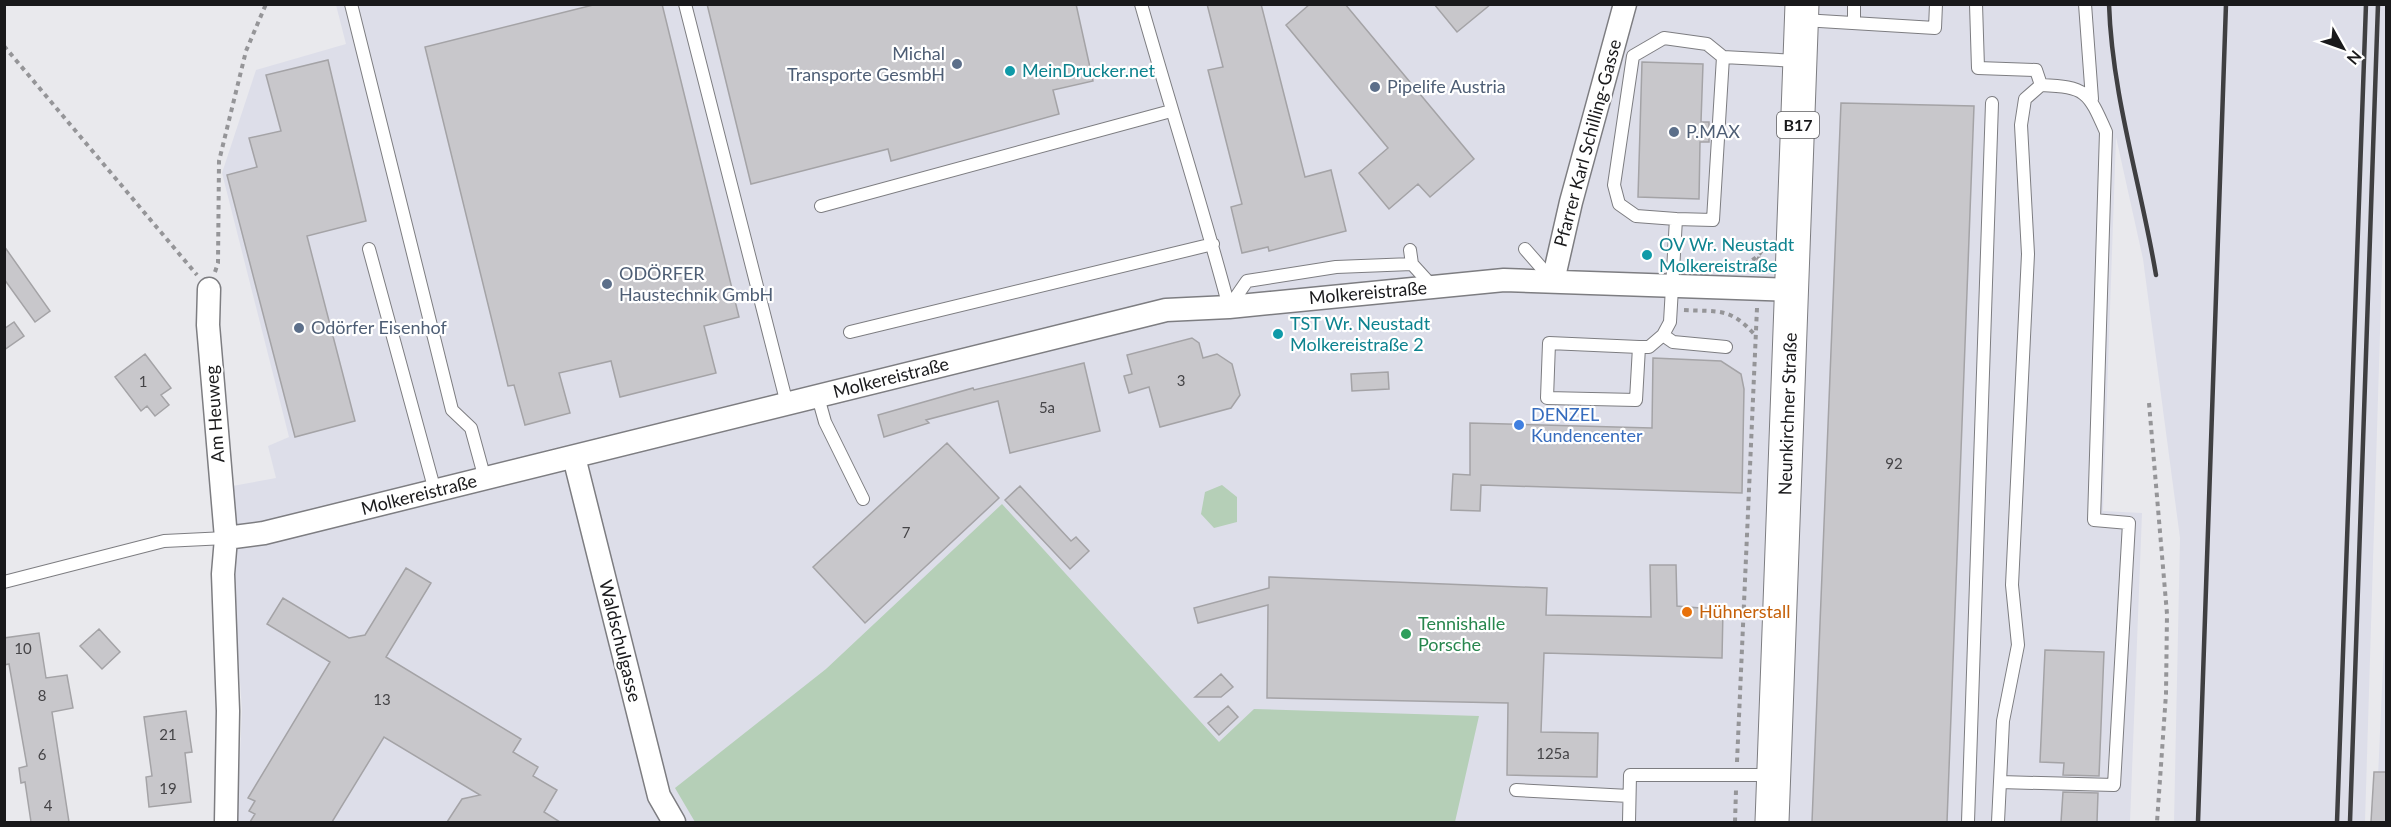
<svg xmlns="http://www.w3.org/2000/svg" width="2391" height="827" font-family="Lato,sans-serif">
	<rect width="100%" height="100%" fill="#e9e9ed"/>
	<path fill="#dddee9" d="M 336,5 L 2386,5 L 2386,137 L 2365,822 L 2174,822 L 2180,538 L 2143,259 L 2116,137 L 2103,511 L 2142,513 L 2130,822 L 237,822 L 242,710 L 227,487 L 276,478 L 268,446 L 289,437 L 222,173 L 256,70 L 346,44 Z
		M 2386,599 L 2386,822 L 2376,822 Z"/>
	<path fill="#b5cfb7" d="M 1222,485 L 1237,497 L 1237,522 L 1214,528 L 1201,514 L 1205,492 Z
		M 1002,504 L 1219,742 L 1254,709 L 1479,716 L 1455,822 L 695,822 L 675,788 L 826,669 Z"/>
	<path fill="#c8c7cb" stroke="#a4a3a6" stroke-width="1.5" d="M 597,4 L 662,4 L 739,317 L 704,326 L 716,373 L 620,397 L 611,361 L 559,373 L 570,413 L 525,425 L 514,385 L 508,386 L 425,47 Z
		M 707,4 L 1076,4 L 1093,81 L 1053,90 L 1059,114 L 891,161 L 888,149 L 751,184 Z
		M 1207,4 L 1261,4 L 1305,177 L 1331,170 L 1346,231 L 1269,251 L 1268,247 L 1242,253 L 1231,207 L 1242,204 L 1208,70 L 1223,67 Z
		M 1310,4 L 1345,4 L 1474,159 L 1430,197 L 1418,184 L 1389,209 L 1359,173 L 1388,148 L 1286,25 Z
		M 1434,4 L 1491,4 L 1457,32 Z
		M 328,60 L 366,221 L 307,236 L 355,421 L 295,437 L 227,175 L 257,167 L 249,138 L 281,131 L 266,75 Z
		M 1642,62 L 1703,64 L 1701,122 L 1709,122 L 1709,142 L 1700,142 L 1699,199 L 1638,197 Z
		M 1841,103 L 1974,106 L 1947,822 L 1812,822 Z
		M 4,246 L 50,311 L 35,322 L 4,279 Z
		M 14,322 L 24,336 L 4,350 L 4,329 Z
		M 1192,338 L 1199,343 L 1203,358 L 1217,354 L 1232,364 L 1240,395 L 1231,408 L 1160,427 L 1149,387 L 1129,393 L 1124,376 L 1132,374 L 1127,355 Z
		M 145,354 L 171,388 L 161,395 L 169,405 L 155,416 L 147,406 L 141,411 L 115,377 Z
		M 1653,358 L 1721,361 L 1741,374 L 1744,389 L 1742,493 L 1481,485 L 1480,511 L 1451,510 L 1453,474 L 1470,475 L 1470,423 L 1652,428 Z
		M 1084,363 L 1100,431 L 1010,453 L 998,401 L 926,420 L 929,423 L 884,437 L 878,415 L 973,388 L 974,390 Z
		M 1388,372 L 1389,389 L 1352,391 L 1351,374 Z
		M 947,443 L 999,498 L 865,623 L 813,567 Z
		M 1020,486 L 1071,541 L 1076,537 L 1089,551 L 1070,569 L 1005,500 Z
		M 1650,565 L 1676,565 L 1677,606 L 1723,610 L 1722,658 L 1544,653 L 1541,732 L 1598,733 L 1597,777 L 1507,775 L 1508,703 L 1267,698 L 1268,605 L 1198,623 L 1194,608 L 1269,588 L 1269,577 L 1547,588 L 1546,615 L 1651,617 Z
		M 406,568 L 431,583 L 386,657 L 521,739 L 513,752 L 538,767 L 533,776 L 557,790 L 544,812 L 560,822 L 447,822 L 462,799 L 480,795 L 384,737 L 332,822 L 250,822 L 255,814 L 249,811 L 255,801 L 248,798 L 330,662 L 267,624 L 283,598 L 349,638 L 365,635 Z
		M 99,629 L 120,652 L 102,669 L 80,646 Z
		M 39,633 L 46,678 L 67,675 L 73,708 L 52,712 L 69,822 L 31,822 L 25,782 L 21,783 L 19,768 L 27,766 L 9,664 L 4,665 L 4,638 Z
		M 2045,650 L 2104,652 L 2099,776 L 2063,775 L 2064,763 L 2040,762 Z
		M 1221,674 L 1233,687 L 1221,697 L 1195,697 Z
		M 1228,706 L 1238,717 L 1219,735 L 1208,723 Z
		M 186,711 L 192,752 L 185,753 L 191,802 L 149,807 L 146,777 L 152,776 L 144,717 Z
		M 2374,772 L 2386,772 L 2386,822 L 2371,822 Z
		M 2063,792 L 2098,793 L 2097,822 L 2061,822 Z"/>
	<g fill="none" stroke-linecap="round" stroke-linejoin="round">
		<defs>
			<path id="lane" d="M 351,4 L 452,410 L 471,428 L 485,479
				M 685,4 L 787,404
				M 1141,4 C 1170,106 1202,205 1229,307
				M 1976,4 L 1978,68 L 2036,70 L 2041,85
				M 2085,4 L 2092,99
				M 1803,20 L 1935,28 L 1936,4
				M 1854,22 L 1854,4
				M 821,206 L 1171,111
				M 1676,219 L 1636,216 L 1619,204 L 1614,185 L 1633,56 L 1664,38 L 1707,44 L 1723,57
				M 369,249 L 435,491
				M 1525,249 L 1553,281
				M 1410,250 L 1412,264 L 1432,286
				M 1229,307 L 1247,281 L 1336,267 L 1412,264
				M 850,332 L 1213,244
				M 1663,335 L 1673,342 L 1726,347
				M 1639,347 L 1636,400 L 1547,398 L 1549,343 L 1639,347 L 1649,347 L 1663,335 L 1670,322 L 1676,219 L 1713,220 L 1723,57 L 1799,61
				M 818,397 L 825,422 L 863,499
				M 4,582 L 164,541 L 226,538
				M 1516,790 L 1629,796
				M 1629,822 L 1630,775 L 1773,775
				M 1968,822 L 1992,103
				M 1998,822 L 2003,721 L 2018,645 L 2012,585 L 2028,254 L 2021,125 L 2025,99 L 2041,85 C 2086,87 2088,91 2106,132 L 2094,520 L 2129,523 L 2114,785 L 2000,782"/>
			<path id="street" d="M 1553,281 L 1571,202 L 1625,4
				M 209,289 L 208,325 L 226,538 L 223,574 L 228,711 L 226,822
				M 574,457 L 659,796 L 674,822
				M 226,538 L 264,533 L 1166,310 L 1229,307 L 1504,280 L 1792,290"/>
			<path id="primary" d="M 1772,822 L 1802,4"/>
		</defs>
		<use href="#lane" stroke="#7d7d81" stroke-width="14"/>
		<use href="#street" stroke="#7d7d81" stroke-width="25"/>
		<use href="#primary" stroke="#7d7d81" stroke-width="35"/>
		<path stroke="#959598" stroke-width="4" stroke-dasharray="4.5 4.5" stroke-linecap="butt" d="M 4,46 L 197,275
			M 1735,265 C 1750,264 1761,257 1765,243
			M 1758,270 L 1759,256
			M 215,272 L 218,263 L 219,161 L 246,51 L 266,4
			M 1684,310 C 1719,312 1730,307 1755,335
			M 2149,403 L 2167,614 L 2166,694 L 2157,822
			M 1737,762 L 1757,308
			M 1735,822 L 1736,790"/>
		<use href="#lane" stroke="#fff" stroke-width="12"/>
		<use href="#street" stroke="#fff" stroke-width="22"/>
		<use href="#primary" stroke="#fff" stroke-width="33"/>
		<path stroke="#3f3f41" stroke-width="4.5" d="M 2109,4 C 2112,96 2141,185 2156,275
			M 2198,822 L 2226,4
			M 2337,822 L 2366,4
			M 2350,822 L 2378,4"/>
	</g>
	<g fill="#5c6f8a" stroke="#fff" stroke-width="2">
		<circle cx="957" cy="64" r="6"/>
		<circle cx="1375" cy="87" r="6"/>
		<circle cx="1674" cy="132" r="6"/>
		<circle cx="607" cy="284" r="6"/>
		<circle cx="299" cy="328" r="6"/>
	</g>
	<g fill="#0f9aa8" stroke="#fff" stroke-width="2">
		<circle cx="1010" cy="71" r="6"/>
		<circle cx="1647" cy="255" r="6"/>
		<circle cx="1278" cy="334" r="6"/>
	</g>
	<circle fill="#3f7fe0" stroke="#fff" stroke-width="2" cx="1519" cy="425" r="6"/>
	<circle fill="#e8710a" stroke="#fff" stroke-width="2" cx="1687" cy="612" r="6"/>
	<circle fill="#2e9e5b" stroke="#fff" stroke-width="2" cx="1406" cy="634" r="6"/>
	<g text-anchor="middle" stroke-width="4.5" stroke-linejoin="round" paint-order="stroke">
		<g font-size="15" fill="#454447">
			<text x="1181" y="386">3</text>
			<text x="143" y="387">1</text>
			<text x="1047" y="413">5a</text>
			<text x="1894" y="469">92</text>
			<text x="906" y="538">7</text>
			<text x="23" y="654">10</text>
			<text x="42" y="701">8</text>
			<text x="382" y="705">13</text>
			<text x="168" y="740">21</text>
			<text x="1553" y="759">125a</text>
			<text x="42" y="760">6</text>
			<text x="168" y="794">19</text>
			<text x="48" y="811">4</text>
		</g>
		<rect fill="#fff" stroke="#5e5e5f" stroke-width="1.5" x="1777" y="112" width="42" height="26" rx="4.5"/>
		<g font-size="16" font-weight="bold" fill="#19191b">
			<text x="1798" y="131">B17</text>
		</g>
		<g font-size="18" fill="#4e5e75" stroke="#fff" text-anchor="start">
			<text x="945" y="60" text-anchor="end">Michal<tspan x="945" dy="21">Transporte GesmbH</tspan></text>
			<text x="1387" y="93">Pipelife Austria</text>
			<text x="1686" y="138">P.MAX</text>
			<text x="619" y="280">ODÖRFER<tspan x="619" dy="21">Haustechnik GmbH</tspan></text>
			<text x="311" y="334">Odörfer Eisenhof</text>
		</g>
		<g font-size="18" fill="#0d838f" stroke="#fff" text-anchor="start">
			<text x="1022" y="77">MeinDrucker.net</text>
			<text x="1659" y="251">OV Wr. Neustadt<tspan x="1659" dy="21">Molkereistraße</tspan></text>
			<text x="1290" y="330">TST Wr. Neustadt<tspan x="1290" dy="21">Molkereistraße 2</tspan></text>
		</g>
		<g font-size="18" fill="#19191b" stroke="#fff">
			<text transform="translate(1588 143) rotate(-75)" y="6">Pfarrer Karl Schilling-Gasse</text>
			<text transform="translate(1368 293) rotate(-5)" y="6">Molkereistraße</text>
			<text transform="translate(891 378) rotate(-14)" y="6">Molkereistraße</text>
			<text transform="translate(215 414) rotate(-94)" y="6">Am Heuweg</text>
			<text transform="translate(1788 414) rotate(-88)" y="6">Neunkirchner Straße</text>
			<text transform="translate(419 495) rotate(-14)" y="6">Molkereistraße</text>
			<text transform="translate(620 641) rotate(76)" y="6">Waldschulgasse</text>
		</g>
		<g font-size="18" fill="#366cbe" stroke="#fff" text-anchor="start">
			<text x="1531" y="421">DENZEL<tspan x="1531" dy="21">Kundencenter</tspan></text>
		</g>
		<g font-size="18" fill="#c56008" stroke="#fff" text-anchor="start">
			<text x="1699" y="618">Hühnerstall</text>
		</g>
		<g font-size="18" fill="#27864d" stroke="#fff" text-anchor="start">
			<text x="1418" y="630">Tennishalle<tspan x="1418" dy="21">Porsche</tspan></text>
		</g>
	</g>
	<rect width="2391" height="827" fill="none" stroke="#19191b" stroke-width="12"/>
	<g transform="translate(2343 48) rotate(130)" stroke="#ffffff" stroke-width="4.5" paint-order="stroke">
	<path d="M0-4.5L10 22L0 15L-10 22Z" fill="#19191b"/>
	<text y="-9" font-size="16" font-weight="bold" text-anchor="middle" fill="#19191b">N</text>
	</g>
</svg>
